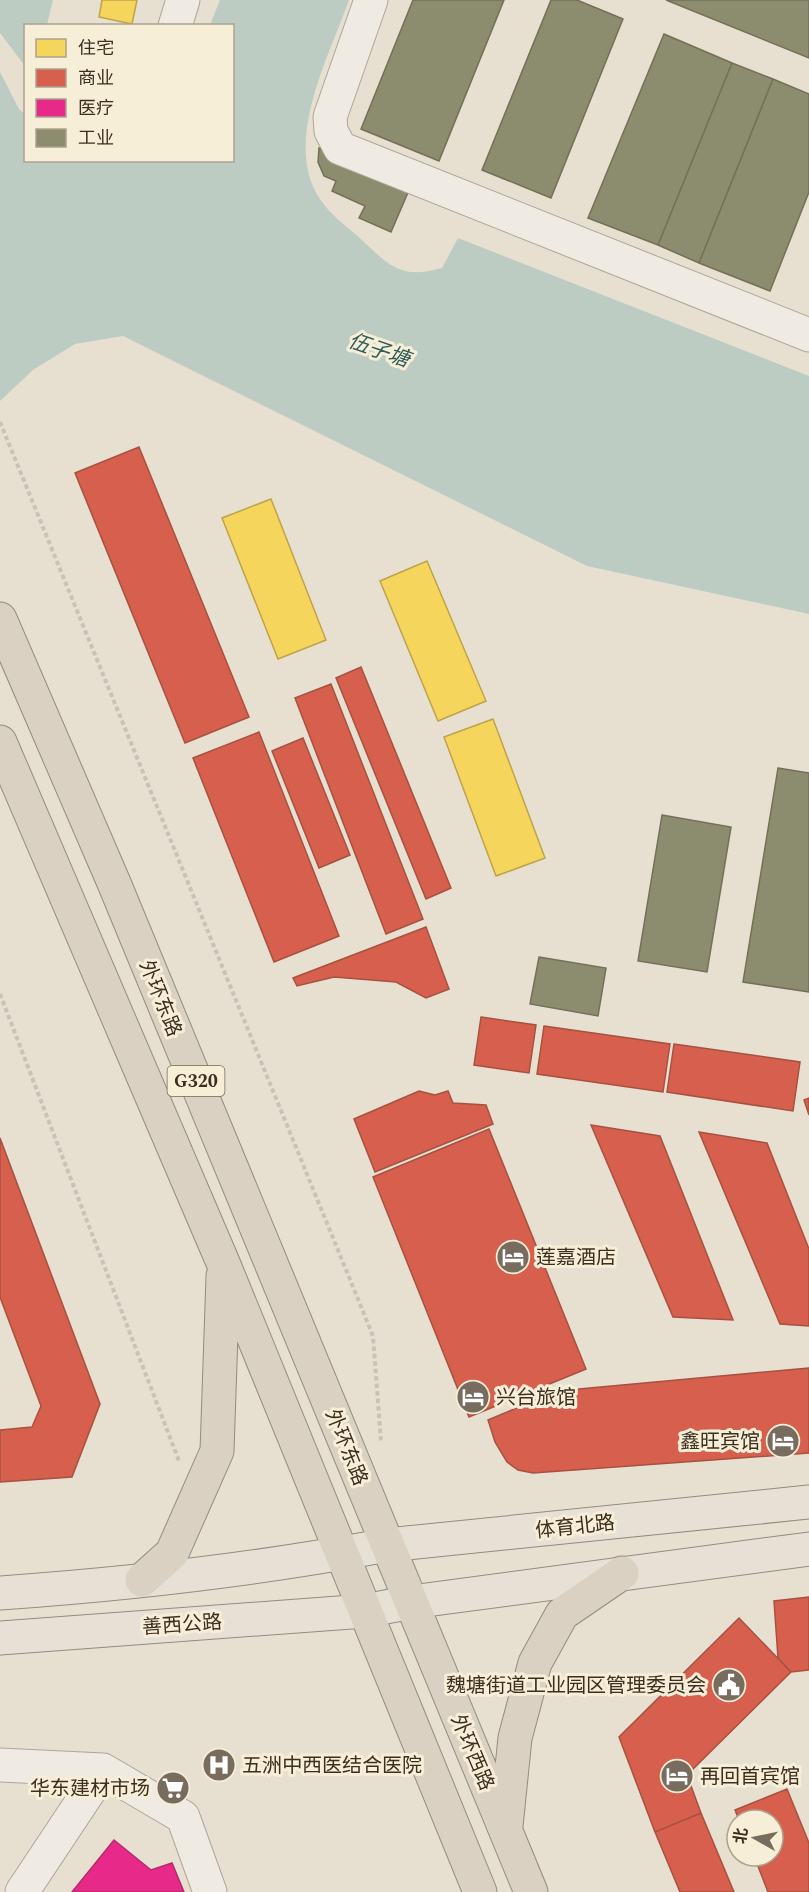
<svg xmlns="http://www.w3.org/2000/svg" width="809" height="1892" font-family="Spectral,'Noto Sans SC',serif">
	<rect width="100%" height="100%" fill="#e7e0d1"/>
	<path fill="#bcccc2" d="M 0,0 L 53,0 L 47,25 L 26,26 L 25,66 L 0,33 Z
		M 220,0 L 349,0 C 329,57 282,143 320,199 C 330,215 349,228 363,241 C 391,268 403,279 442,268 L 458,238 L 809,376 L 809,614 L 587,566 L 123,336 L 75,344 L 33,370 L 0,401 L 0,72 L 19,109 L 25,114 L 26,160 L 232,160 L 232,26 L 210,25 Z"/>
	<path fill="#f6d55c" stroke="#bea34a" stroke-width="1.5" d="M 102,0 L 137,0 L 132,24 L 99,17 Z
		M 271,499 L 326,640 L 278,659 L 222,518 Z
		M 427,561 L 486,701 L 438,721 L 380,581 Z
		M 493,719 L 545,858 L 496,876 L 444,737 Z"/>
	<path fill="#d6604d" stroke="#a85140" stroke-width="1.5" d="M 139,447 L 249,717 L 185,743 L 75,473 Z
		M 361,667 L 451,888 L 426,899 L 336,678 Z
		M 331,684 L 423,919 L 386,934 L 295,698 Z
		M 259,732 L 339,936 L 274,962 L 193,758 Z
		M 303,738 L 350,855 L 319,868 L 272,751 Z
		M 426,927 L 449,989 L 426,998 L 396,982 L 334,977 L 297,986 L 293,978 Z
		M 481,1017 L 536,1025 L 529,1073 L 474,1065 Z
		M 544,1026 L 670,1044 L 663,1092 L 537,1074 Z
		M 674,1044 L 800,1062 L 793,1111 L 667,1092 Z
		M 419,1091 L 435,1095 L 448,1091 L 453,1103 L 486,1105 L 493,1124 L 375,1172 L 354,1119 Z
		M 809,1098 L 809,1115 L 804,1100 Z
		M 591,1125 L 660,1136 L 733,1320 L 673,1317 Z
		M 489,1129 L 586,1369 L 469,1417 L 373,1177 Z
		M 699,1132 L 767,1143 L 809,1249 L 809,1326 L 780,1324 Z
		M 0,1138 L 100,1404 L 72,1477 L 0,1482 L 0,1430 L 32,1427 L 41,1406 L 0,1297 Z
		M 809,1368 L 809,1453 L 533,1473 L 518,1470 L 507,1462 L 495,1442 L 488,1420 L 557,1391 Z
		M 809,1597 L 809,1670 L 791,1672 L 778,1658 L 774,1601 Z
		M 739,1618 L 791,1672 L 687,1775 L 701,1813 L 655,1832 L 619,1737 Z
		M 787,1789 L 809,1843 L 809,1892 L 768,1892 L 754,1856 L 773,1856 L 773,1820 L 739,1820 L 735,1810 Z
		M 701,1813 L 734,1892 L 680,1892 L 655,1832 Z"/>
	<path fill="#e7298a" stroke="#b42a6a" stroke-width="1.5" d="M 114,1840 L 151,1870 L 172,1863 L 184,1892 L 72,1892 Z"/>
	<path fill="#8c8c6e" stroke="#747057" stroke-width="1.5" d="M 413,0 L 504,0 L 439,161 L 361,129 Z
		M 551,0 L 577,0 L 623,19 L 551,198 L 482,170 Z
		M 666,0 L 809,0 L 809,58 Z
		M 664,34 L 732,63 L 658,245 L 588,218 Z
		M 732,63 L 773,79 L 699,263 L 658,245 Z
		M 773,79 L 809,94 L 809,192 L 770,291 L 699,263 Z
		M 319,148 L 410,188 L 391,232 L 359,218 L 365,206 L 332,191 L 336,181 L 324,176 L 318,162 Z
		M 778,768 L 809,773 L 809,992 L 743,982 Z
		M 662,815 L 731,827 L 707,972 L 638,961 Z
		M 539,957 L 606,968 L 598,1016 L 530,1004 Z"/>
	<g fill="none" stroke-linecap="round" stroke-linejoin="round">
		<defs>
			<path id="minor" d="M 371,0 L 330,117 L 331,131 L 340,148 L 809,335
				M 175,26 L 183,0
				M 0,1765 L 103,1770 L 183,1817 L 210,1892
				M 22,1892 L 103,1770"/>
			<path id="major" d="M 0,1593 C 129,1584 260,1569 387,1545 L 809,1502
				M 0,1638 L 365,1611 L 411,1602 L 809,1549"/>
			<path id="highway" d="M 0,619 L 114,883 L 531,1892
				M 0,742 L 224,1265 L 480,1892
				M 142,1580 L 172,1553 L 217,1451 L 223,1276
				M 506,1826 L 515,1738 L 535,1663 L 562,1614 L 622,1573"/>
		</defs>
		<use href="#minor" stroke="#ada599" stroke-width="35"/>
		<use href="#major" stroke="#928b80" stroke-width="35"/>
		<use href="#highway" stroke="#928b80" stroke-width="35"/>
		<path stroke="#c8c2b9" stroke-width="4" stroke-dasharray="4.5 3" stroke-linecap="butt" d="M 0,422 L 373,1336 L 381,1442
			M 0,994 L 179,1461"/>
		<use href="#minor" stroke="#efebe3" stroke-width="33"/>
		<use href="#major" stroke="#e6e1d4" stroke-width="33"/>
		<use href="#highway" stroke="#dad1c2" stroke-width="33"/>
	</g>
	<defs>
		<symbol id="hotel-disc" viewBox="-11 -11 22 22"><circle r="9.5" fill="#786c5e" stroke="#f7eed8"/><path d="M-6-4.5h1.5V1H6V5H4.5V3h-9V5H-6ZM-4 0a1.8 1.8 0 1 1 3.6 0ZM.5 0V-2.5h3Q6-2.5 6 0Z" fill="#fff"/></symbol>
		<symbol id="civic-disc" viewBox="-11 -11 22 22"><circle r="9.5" fill="#786c5e" stroke="#f7eed8"/><path d="M-.6-6.5H3V-4.5H.6V-3L4-1V1h2V6H-6V1h2V-1L-.6-3ZM-1.2 2.5V6h2.4V2.5Z" fill="#fff"/></symbol>
		<symbol id="hospital-disc" viewBox="-11 -11 22 22"><circle r="9.5" fill="#786c5e" stroke="#f7eed8"/><path d="M-5-5h3v3.5h4V-5h3V5h-3V1.5h-4V5h-3Z" fill="#fff"/></symbol>
		<symbol id="supermarket-disc" viewBox="-11 -11 22 22"><circle r="9.5" fill="#786c5e" stroke="#f7eed8"/><path d="M-6-5.5h2.5l.6 2H6L4.5 2H-2.5L-4.4-4H-6ZM-1.5 3.2a1.3 1.3 0 1 0 .1 0ZM3 3.2a1.3 1.3 0 1 0 .1 0Z" fill="#fff"/></symbol>
	</defs>
	<g fill-rule="evenodd">
		<use href="#hotel-disc" x="494" y="1238" width="38" height="38"/>
		<use href="#hotel-disc" x="454" y="1378" width="38" height="38"/>
		<use href="#hotel-disc" x="764" y="1422" width="38" height="38"/>
		<use href="#civic-disc" x="710" y="1666" width="38" height="38"/>
		<use href="#hospital-disc" x="200" y="1746" width="38" height="38"/>
		<use href="#hotel-disc" x="658" y="1757" width="38" height="38"/>
		<use href="#supermarket-disc" x="154" y="1769" width="38" height="38"/>
	</g>
	<g text-anchor="middle" stroke-width="6" stroke-linejoin="round" paint-order="stroke">
		<rect fill="#f7eed8" stroke="#756857" stroke-width="1.5" x="167.5" y="1066" width="57" height="30" rx="4.5"/>
		<g font-size="18" font-weight="bold" fill="#3d2e20">
			<text x="196" y="1087">G320</text>
		</g>
		<g font-size="20" fill="#3d2e20" stroke="#f7eed8">
			<text transform="translate(161 998) rotate(68)" y="7">外环东路</text>
			<text transform="translate(347 1447) rotate(68)" y="7">外环东路</text>
			<text transform="translate(575 1526) rotate(-6)" y="7">体育北路</text>
			<text transform="translate(182 1624) rotate(-4)" y="7">善西公路</text>
			<text transform="translate(473 1752) rotate(67)" y="7">外环西路</text>
		</g>
		<g font-size="20" fill="#3d2e20" stroke="#f7eed8" text-anchor="start">
			<text x="536" y="1264">莲嘉酒店</text>
			<text x="496" y="1404">兴台旅馆</text>
			<text x="760" y="1448" text-anchor="end">鑫旺宾馆</text>
			<text x="706" y="1692" text-anchor="end">魏塘街道工业园区管理委员会</text>
			<text x="242" y="1772">五洲中西医结合医院</text>
			<text x="700" y="1783">再回首宾馆</text>
			<text x="150" y="1795" text-anchor="end">华东建材市场</text>
		</g>
		<g font-size="21" font-style="italic" fill="#2f5d5a" stroke="#f7eed8">
			<text transform="translate(379 350) rotate(19)" y="7">伍子塘</text>
		</g>
	</g>
	<rect x="24" y="24" width="210" height="138" fill="#f7eed8" stroke="#ada18e" stroke-width="1.5"/>
	<rect x="36" y="39" width="30" height="18" fill="#f6d55c" stroke="#ada18e" stroke-width="1.5"/>
	<text x="78" y="54" font-size="18" fill="#3d2e20">住宅</text>
	<rect x="36" y="69" width="30" height="18" fill="#d6604d" stroke="#ada18e" stroke-width="1.5"/>
	<text x="78" y="84" font-size="18" fill="#3d2e20">商业</text>
	<rect x="36" y="99" width="30" height="18" fill="#e7298a" stroke="#ada18e" stroke-width="1.5"/>
	<text x="78" y="114" font-size="18" fill="#3d2e20">医疗</text>
	<rect x="36" y="129" width="30" height="18" fill="#8c8c6e" stroke="#ada18e" stroke-width="1.5"/>
	<text x="78" y="144" font-size="18" fill="#3d2e20">工业</text>
	<g transform="translate(755 1838) rotate(279)"><circle r="28" fill="#f7eed8" stroke="#ada18e" stroke-width="1.5"/>
	<path d="M0-4.5L10 22L0 15L-10 22Z" fill="#786c5e"/>
	<text y="-9" font-size="16" font-weight="bold" text-anchor="middle" fill="#3d2e20">北</text>
	</g>
</svg>
